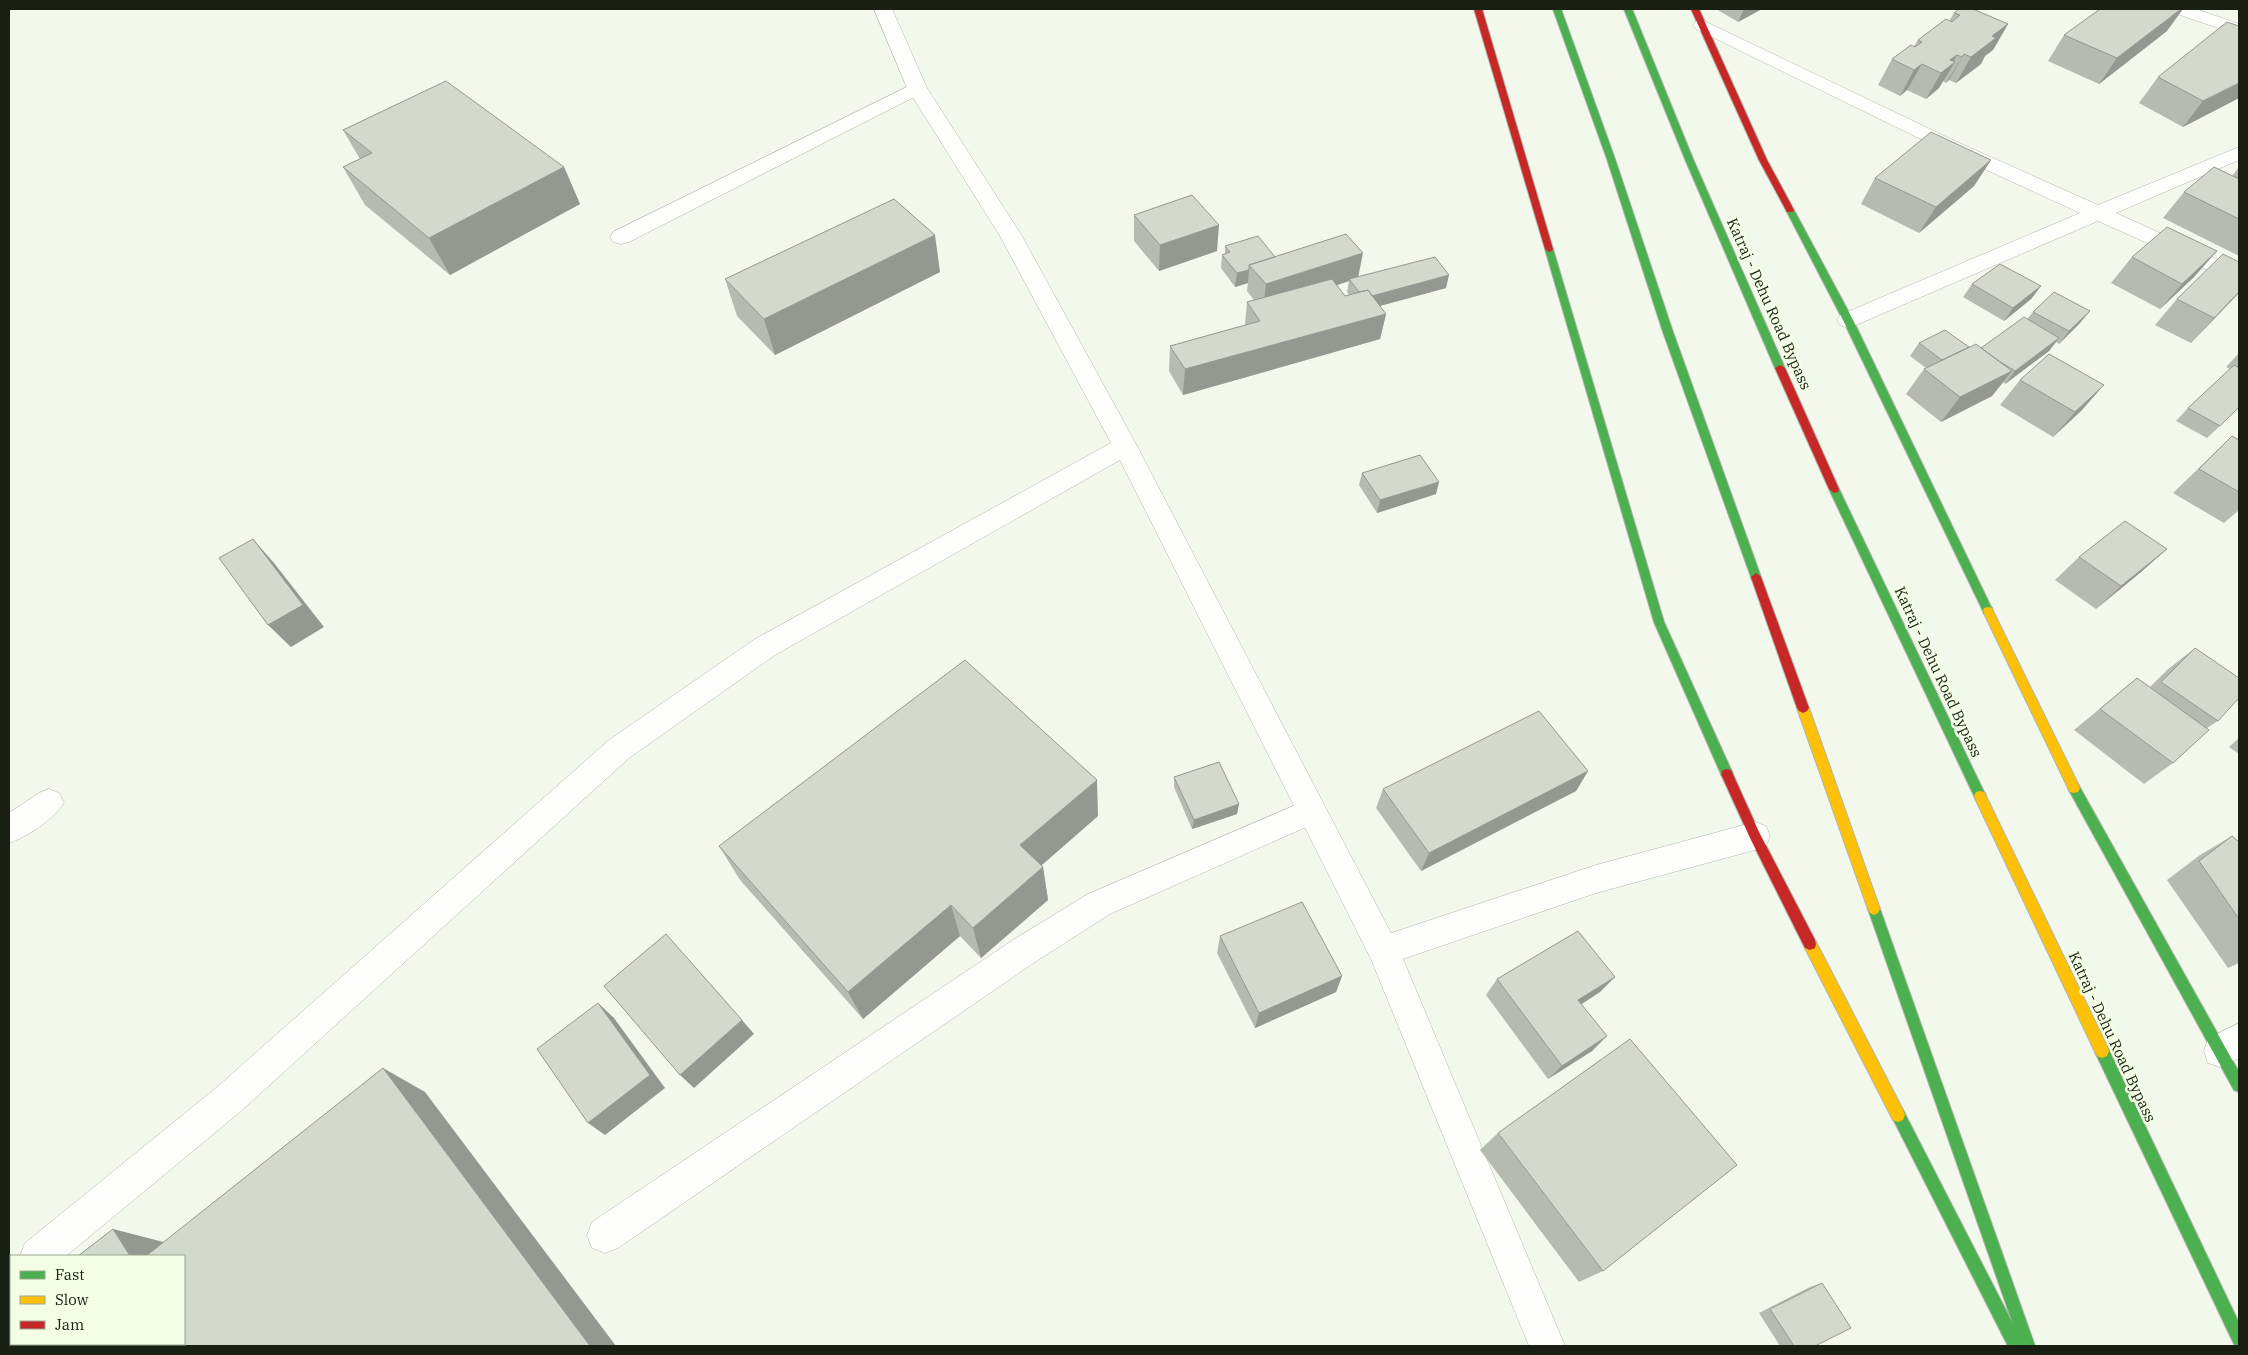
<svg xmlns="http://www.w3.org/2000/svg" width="2248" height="1355" font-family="'IBM Plex Serif',serif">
	<rect width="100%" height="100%" fill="#f2f8eb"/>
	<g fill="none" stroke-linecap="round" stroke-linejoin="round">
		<defs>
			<path id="lane" d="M 917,82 L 924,84 L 927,88 L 924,92 L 629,242 L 621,244 L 613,242 L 610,237 L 613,232 Z
				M 1312,798 L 1322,802 L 1327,811 L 1322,820 L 1110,914 L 1035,962 L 618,1248 L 605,1253 L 592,1248 L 587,1235 L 592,1222 L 1013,940 L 1088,894 Z
				M 2239,1023 L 2239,1058 L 2220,1067 L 2208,1063 L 2204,1051 L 2208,1039 Z"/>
			<path id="street" d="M 874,9 L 892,9 L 927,88 L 1022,236 L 1137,446 L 1391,933 L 1596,865 L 1755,822 L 1766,826 L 1770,836 L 1766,846 L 1755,850 L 1596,893 L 1403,959 L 1565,1346 L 1529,1346 L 1371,959 L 1120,460 L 775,655 L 629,758 L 240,1112 L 66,1256 L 20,1256 L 25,1243 L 216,1088 L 609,740 L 755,639 L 1111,443 L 1000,236 L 907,88 Z
				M 2171,9 L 2196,9 L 2239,24 L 2239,35 L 2174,13 Z
				M 1702,20 L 1955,141 L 2098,205 L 2239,147 L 2239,160 L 2116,213 L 2239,269 L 2239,284 L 2098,221 L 1856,325 L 1848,328 L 1840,325 L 1837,320 L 1840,315 L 2080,213 L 1941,149 L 1696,29 L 1693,25 L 1696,21 Z
				M 49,789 L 59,793 L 64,802 C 56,818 25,838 9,843 L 9,813 L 39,793 Z
				M 11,1260 L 11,1297 L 9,1298 L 9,1261 Z"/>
			<path id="fast" d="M 1553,9 L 1561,9 L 1615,159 L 1673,332 L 1761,577 L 1760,580 L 1752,580 L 1751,577 L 1663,332 L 1607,159 Z
				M 1624,9 L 1632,9 L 1693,159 L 1785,368 L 1783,370 L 1777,370 L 1775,368 L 1685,159 Z
				M 1790,207 L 1794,210 L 1853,320 L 1993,611 L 1992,614 L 1984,614 L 1983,611 L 1843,320 L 1786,210 Z
				M 1549,246 L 1553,249 L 1664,622 L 1733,774 L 1731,778 L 1727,779 L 1723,778 L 1721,774 L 1654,622 L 1545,249 Z
				M 1834,485 L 1839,489 L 1984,792 L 1986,796 L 1984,800 L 1980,801 L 1976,800 L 1829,489 Z
				M 2074,783 L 2078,784 L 2239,1072 L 2239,1092 L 2234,1090 L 2070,792 L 2068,788 L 2070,784 Z
				M 1874,903 L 1878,905 L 1880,909 L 2035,1346 L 2008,1346 L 1891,1115 L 1893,1110 L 1898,1108 L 1903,1110 L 2013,1324 L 1868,909 L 1870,905 Z
				M 2102,1044 L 2107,1046 L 2239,1323 L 2239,1346 L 2234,1344 L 2097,1056 L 2095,1051 L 2097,1046 Z"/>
			<path id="slow" d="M 1988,607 L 1992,608 L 1993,611 L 2078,784 L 2080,788 L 2078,792 L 2074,793 L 2070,792 L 1983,611 L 1984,608 Z
				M 1803,703 L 1807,705 L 1809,708 L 1880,909 L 1878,913 L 1874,915 L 1870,913 L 1868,909 L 1797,708 L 1799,705 Z
				M 1980,791 L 1984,792 L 2107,1046 L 2109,1051 L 2107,1056 L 2102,1058 L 2097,1056 L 1974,796 L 1976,792 Z
				M 1810,938 L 1815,940 L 1903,1110 L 1905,1115 L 1903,1120 L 1898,1122 L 1893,1120 L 1805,948 L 1804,944 L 1805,940 Z"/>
			<path id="jam" d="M 1474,9 L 1482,9 L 1553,249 L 1552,251 L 1549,252 L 1545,249 Z
				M 1691,9 L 1699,9 L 1767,160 L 1794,210 L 1793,212 L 1787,212 L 1759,160 Z
				M 1780,365 L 1785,368 L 1839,489 L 1838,492 L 1834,493 L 1829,489 L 1775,368 Z
				M 1756,573 L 1761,577 L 1809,708 L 1807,711 L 1803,713 L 1799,711 L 1797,708 L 1751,577 Z
				M 1727,769 L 1731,770 L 1759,832 L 1815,940 L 1816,944 L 1815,948 L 1810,950 L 1805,948 L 1751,840 L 1721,774 L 1723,770 Z"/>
		</defs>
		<use href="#lane" stroke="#b1b6aa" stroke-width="1"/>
		<use href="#street" stroke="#b1b6aa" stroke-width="1"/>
		<use href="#fast" stroke="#b1b6aa" stroke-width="2"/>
		<use href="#slow" stroke="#b1b6aa" stroke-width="2"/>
		<use href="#jam" stroke="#b1b6aa" stroke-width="2"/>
		<use href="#lane" fill="#fdfefc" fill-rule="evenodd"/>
		<use href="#street" fill="#fdfefc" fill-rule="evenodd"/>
		<use href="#fast" fill="#4caf50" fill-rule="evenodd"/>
		<use href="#slow" fill="#ffc107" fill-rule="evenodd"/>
		<use href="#jam" fill="#c62828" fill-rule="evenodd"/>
	</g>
	<path fill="#b5bbb0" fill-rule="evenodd" d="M 1716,9 L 1762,9 L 1738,22 Z
		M 1954,13 L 2008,24 L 1993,50 L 1985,56 L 1981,64 L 1956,83 L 1949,80 L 1946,83 L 1943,81 L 1939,88 L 1926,99 L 1907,90 L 1900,96 L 1878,85 L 1892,59 L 1914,46 L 1918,40 L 1949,21 Z
		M 2239,26 L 2239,98 L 2183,127 L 2139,103 L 2158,77 Z
		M 2167,31 L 2099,84 L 2048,61 L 2064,35 Z
		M 343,130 L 564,167 L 580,204 L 450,275 L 365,205 L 343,167 L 360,159 Z
		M 1991,160 L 1974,186 L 1919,233 L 1861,204 L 1875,178 Z
		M 2239,167 L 2239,256 L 2163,218 L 2184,192 L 2232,176 Z
		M 1134,215 L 1217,251 L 1159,271 L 1134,241 Z
		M 1225,246 L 1275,257 L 1359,277 L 1446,288 L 1380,306 L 1386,314 L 1380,339 L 1183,395 L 1169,371 L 1170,346 L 1245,325 L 1247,302 L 1254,300 L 1247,291 L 1248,283 L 1235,287 L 1221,268 L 1222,255 L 1225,254 ZM 1349,281 L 1347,292 L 1349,295 L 1345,296 L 1337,285 Z
		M 2217,251 L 2194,277 L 2160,309 L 2111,283 L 2132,257 Z
		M 940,272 L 775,355 L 737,316 L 725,279 Z
		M 1972,284 L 2041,286 L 2031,299 L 2004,321 L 1963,297 Z
		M 2239,293 L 2191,343 L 2155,325 L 2177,299 Z
		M 2090,311 L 2079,324 L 2059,344 L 2056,342 L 2049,351 L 2005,384 L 2003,382 L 1992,396 L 1941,422 L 1906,394 L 1924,369 L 1926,368 L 1910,356 L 1919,343 L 1981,348 L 2027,319 L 2033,312 Z
		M 2239,353 L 2239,408 L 2207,438 L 2176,421 L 2188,408 L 2230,369 L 2226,367 Z
		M 2020,380 L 2082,410 L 2053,437 L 2000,405 Z
		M 2232,436 L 2239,440 L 2239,510 L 2224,523 L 2173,493 Z
		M 1362,473 L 1436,494 L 1377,513 L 1359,485 Z
		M 2167,549 L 2141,572 L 2096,609 L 2055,580 L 2079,557 Z
		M 2195,648 L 2218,721 L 2207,728 L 2173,763 L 2144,784 L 2074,730 L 2137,678 L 2150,687 L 2167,670 Z
		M 2239,738 L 2239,754 L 2229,747 Z
		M 1588,771 L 1576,791 L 1421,871 L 1376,808 L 1383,789 Z
		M 1174,777 L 1239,804 L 1237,814 L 1192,829 L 1174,787 Z
		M 1098,816 L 1041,865 L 1043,867 L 1048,900 L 981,958 L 960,936 L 863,1019 L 740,880 L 719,846 Z
		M 2232,836 L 2239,842 L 2239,963 L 2228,968 L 2167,880 L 2200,855 Z
		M 1220,936 L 1342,976 L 1336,992 L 1255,1028 L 1217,953 Z
		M 1497,979 L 1600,992 L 1582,1004 L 1592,1051 L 1548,1079 L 1486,995 Z
		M 1498,1133 L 1603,1271 L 1579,1282 L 1480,1150 Z
		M 1822,1283 L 1815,1346 L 1780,1346 L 1759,1313 L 1810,1287 Z"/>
	<path fill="#949890" d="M 1744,9 L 1762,9 L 1738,22 Z
		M 2181,9 L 2183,9 L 2167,31 L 2099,84 L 2117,58 Z
		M 2008,24 L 1993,50 L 1985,56 L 1981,64 L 1956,83 L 1971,57 L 1992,36 Z
		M 1964,54 L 1949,80 L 1946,83 L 1962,57 Z
		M 1957,55 L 1952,65 L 1955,62 L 1939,88 L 1926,99 L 1941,73 L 1950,60 Z
		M 1922,64 L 1907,90 L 1900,96 L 1914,70 Z
		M 2239,83 L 2239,98 L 2183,127 L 2203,101 Z
		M 1991,160 L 1974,186 L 1919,233 L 1936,207 Z
		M 564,167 L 580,204 L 450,275 L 429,238 Z
		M 1219,225 L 1217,251 L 1159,271 L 1160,245 Z
		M 935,235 L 940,272 L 775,355 L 764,319 Z
		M 2217,251 L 2194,277 L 2160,309 L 2182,284 Z
		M 1363,253 L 1358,278 L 1349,279 L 1349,281 L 1263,310 L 1266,284 Z
		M 1249,270 L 1248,283 L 1235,287 L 1237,273 Z
		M 1449,275 L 1446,288 L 1361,311 L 1363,298 Z
		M 2041,286 L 2031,299 L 2004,321 L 2013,308 Z
		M 2239,292 L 2235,297 L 2191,343 L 2214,318 Z
		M 2090,311 L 2079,324 L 2059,344 L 2069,331 Z
		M 1386,314 L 1380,339 L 1183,395 L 1185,369 Z
		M 2059,338 L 2049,351 L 2005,384 L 2015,371 Z
		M 2012,371 L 1992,396 L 1941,422 L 1960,397 Z
		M 2104,385 L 2082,410 L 2053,437 L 2075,412 Z
		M 1439,482 L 1436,494 L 1377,513 L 1380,500 Z
		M 253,539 L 274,563 L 324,627 L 291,647 L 268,625 Z
		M 2167,549 L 2141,572 L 2096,609 L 2121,586 Z
		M 1588,771 L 1576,791 L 1421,871 L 1429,853 Z
		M 1097,780 L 1098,816 L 1026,879 L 1020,845 Z
		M 1239,804 L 1237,814 L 1192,829 L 1194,820 Z
		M 1043,867 L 1048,900 L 981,958 L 973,928 Z
		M 951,905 L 960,936 L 863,1019 L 848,992 Z
		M 1342,976 L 1336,992 L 1255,1028 L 1259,1013 Z
		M 1615,977 L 1600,992 L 1564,1015 L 1578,1000 Z
		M 598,1003 L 614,1018 L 665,1088 L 605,1135 L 588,1123 Z
		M 742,1020 L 754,1034 L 694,1088 L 680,1075 Z
		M 1607,1036 L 1592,1051 L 1548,1079 L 1562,1066 Z
		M 383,1068 L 425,1092 L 616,1346 L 590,1346 Z
		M 113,1229 L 175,1245 L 182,1256 L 130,1256 Z"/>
	<path fill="#d3d9cd" stroke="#949890" d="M 1959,9 L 1973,9 L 2008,24 L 1992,36 L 1996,38 L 1971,57 L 1964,54 L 1962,57 L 1957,55 L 1950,60 L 1955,62 L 1941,73 L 1922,64 L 1914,70 L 1892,59 L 1911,45 L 1915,47 L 1922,42 L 1918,40 L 1946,19 L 1952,22 L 1960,15 L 1954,13 Z
		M 2100,9 L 2181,9 L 2117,58 L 2064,35 Z
		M 2227,22 L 2239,26 L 2239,83 L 2203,101 L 2158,77 Z
		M 446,81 L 564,167 L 429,238 L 343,167 L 372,153 L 343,130 Z
		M 1931,132 L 1991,160 L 1936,207 L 1875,178 Z
		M 2214,167 L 2239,179 L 2239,219 L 2184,192 Z
		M 1192,195 L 1219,225 L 1160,245 L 1134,215 Z
		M 894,199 L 935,235 L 764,319 L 725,279 Z
		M 2167,227 L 2217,251 L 2182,284 L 2132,257 Z
		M 1346,234 L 1363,253 L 1266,284 L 1249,265 Z
		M 1258,236 L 1275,257 L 1249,265 L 1249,270 L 1237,273 L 1222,255 L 1230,252 L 1225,246 Z
		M 2223,254 L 2239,262 L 2239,292 L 2214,318 L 2177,299 Z
		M 1435,257 L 1449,275 L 1372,296 L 1368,290 L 1359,292 L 1349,279 Z
		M 2000,264 L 2041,286 L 2013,308 L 1972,284 Z
		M 1332,279 L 1345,296 L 1368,290 L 1386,314 L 1185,369 L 1170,346 L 1260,321 L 1247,302 Z
		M 2054,292 L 2090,311 L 2069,331 L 2033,312 Z
		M 2024,317 L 2059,338 L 2015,371 L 1999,361 L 1981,348 Z
		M 1945,330 L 1969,347 L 1942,360 L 1919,343 Z
		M 1976,344 L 2012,371 L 1960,397 L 1924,369 Z
		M 2049,354 L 2104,385 L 2075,412 L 2020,380 Z
		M 2234,365 L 2239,368 L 2239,407 L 2220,426 L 2188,408 Z
		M 2232,436 L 2239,440 L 2239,492 L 2199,469 Z
		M 1420,455 L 1439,482 L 1380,500 L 1362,473 Z
		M 2125,521 L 2167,549 L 2121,586 L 2079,557 Z
		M 253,539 L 303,605 L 268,625 L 219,558 Z
		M 2195,648 L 2239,678 L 2239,698 L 2218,721 L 2161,682 Z
		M 965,660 L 1097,780 L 1020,845 L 1043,867 L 973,928 L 951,905 L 848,992 L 719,846 Z
		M 2137,678 L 2209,730 L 2173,763 L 2100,709 Z
		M 1539,711 L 1588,771 L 1429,853 L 1383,789 Z
		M 1219,762 L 1239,804 L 1194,820 L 1174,777 Z
		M 2232,836 L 2239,842 L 2239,919 L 2199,861 Z
		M 1302,902 L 1342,976 L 1259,1013 L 1220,936 Z
		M 1578,931 L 1615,977 L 1578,1000 L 1607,1036 L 1562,1066 L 1497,979 Z
		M 666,934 L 742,1020 L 680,1075 L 604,986 Z
		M 598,1003 L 650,1075 L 588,1123 L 537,1049 Z
		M 1630,1039 L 1737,1165 L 1603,1271 L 1498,1133 Z
		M 383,1068 L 590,1346 L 9,1346 L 9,1311 L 11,1309 L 11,1344 L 184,1344 L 184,1256 L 146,1256 Z
		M 113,1229 L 130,1256 L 78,1256 Z
		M 1822,1283 L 1851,1328 L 1815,1346 L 1794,1346 L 1770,1309 Z"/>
	<g text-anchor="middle" stroke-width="5" stroke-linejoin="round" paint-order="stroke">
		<g font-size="15" fill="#1a1f14" stroke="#f3fee5">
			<text transform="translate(1769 304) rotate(66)" y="5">Katraj - Dehu Road Bypass</text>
			<text transform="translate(1938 672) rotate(65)" y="5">Katraj - Dehu Road Bypass</text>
			<text transform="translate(2112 1037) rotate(65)" y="5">Katraj - Dehu Road Bypass</text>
		</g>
	</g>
	<rect width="2248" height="1355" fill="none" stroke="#1a1f14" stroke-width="20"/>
	<rect x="10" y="1255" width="175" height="90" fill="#f3fee5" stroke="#9ca591"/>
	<rect x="20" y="1271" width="25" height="8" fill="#4caf50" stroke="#9ca591"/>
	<text x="55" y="1280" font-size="15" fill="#1a1f14">Fast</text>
	<rect x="20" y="1296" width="25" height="8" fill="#ffc107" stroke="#9ca591"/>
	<text x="55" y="1305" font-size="15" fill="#1a1f14">Slow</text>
	<rect x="20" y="1321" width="25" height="8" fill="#c62828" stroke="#9ca591"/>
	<text x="55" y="1330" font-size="15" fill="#1a1f14">Jam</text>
</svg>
